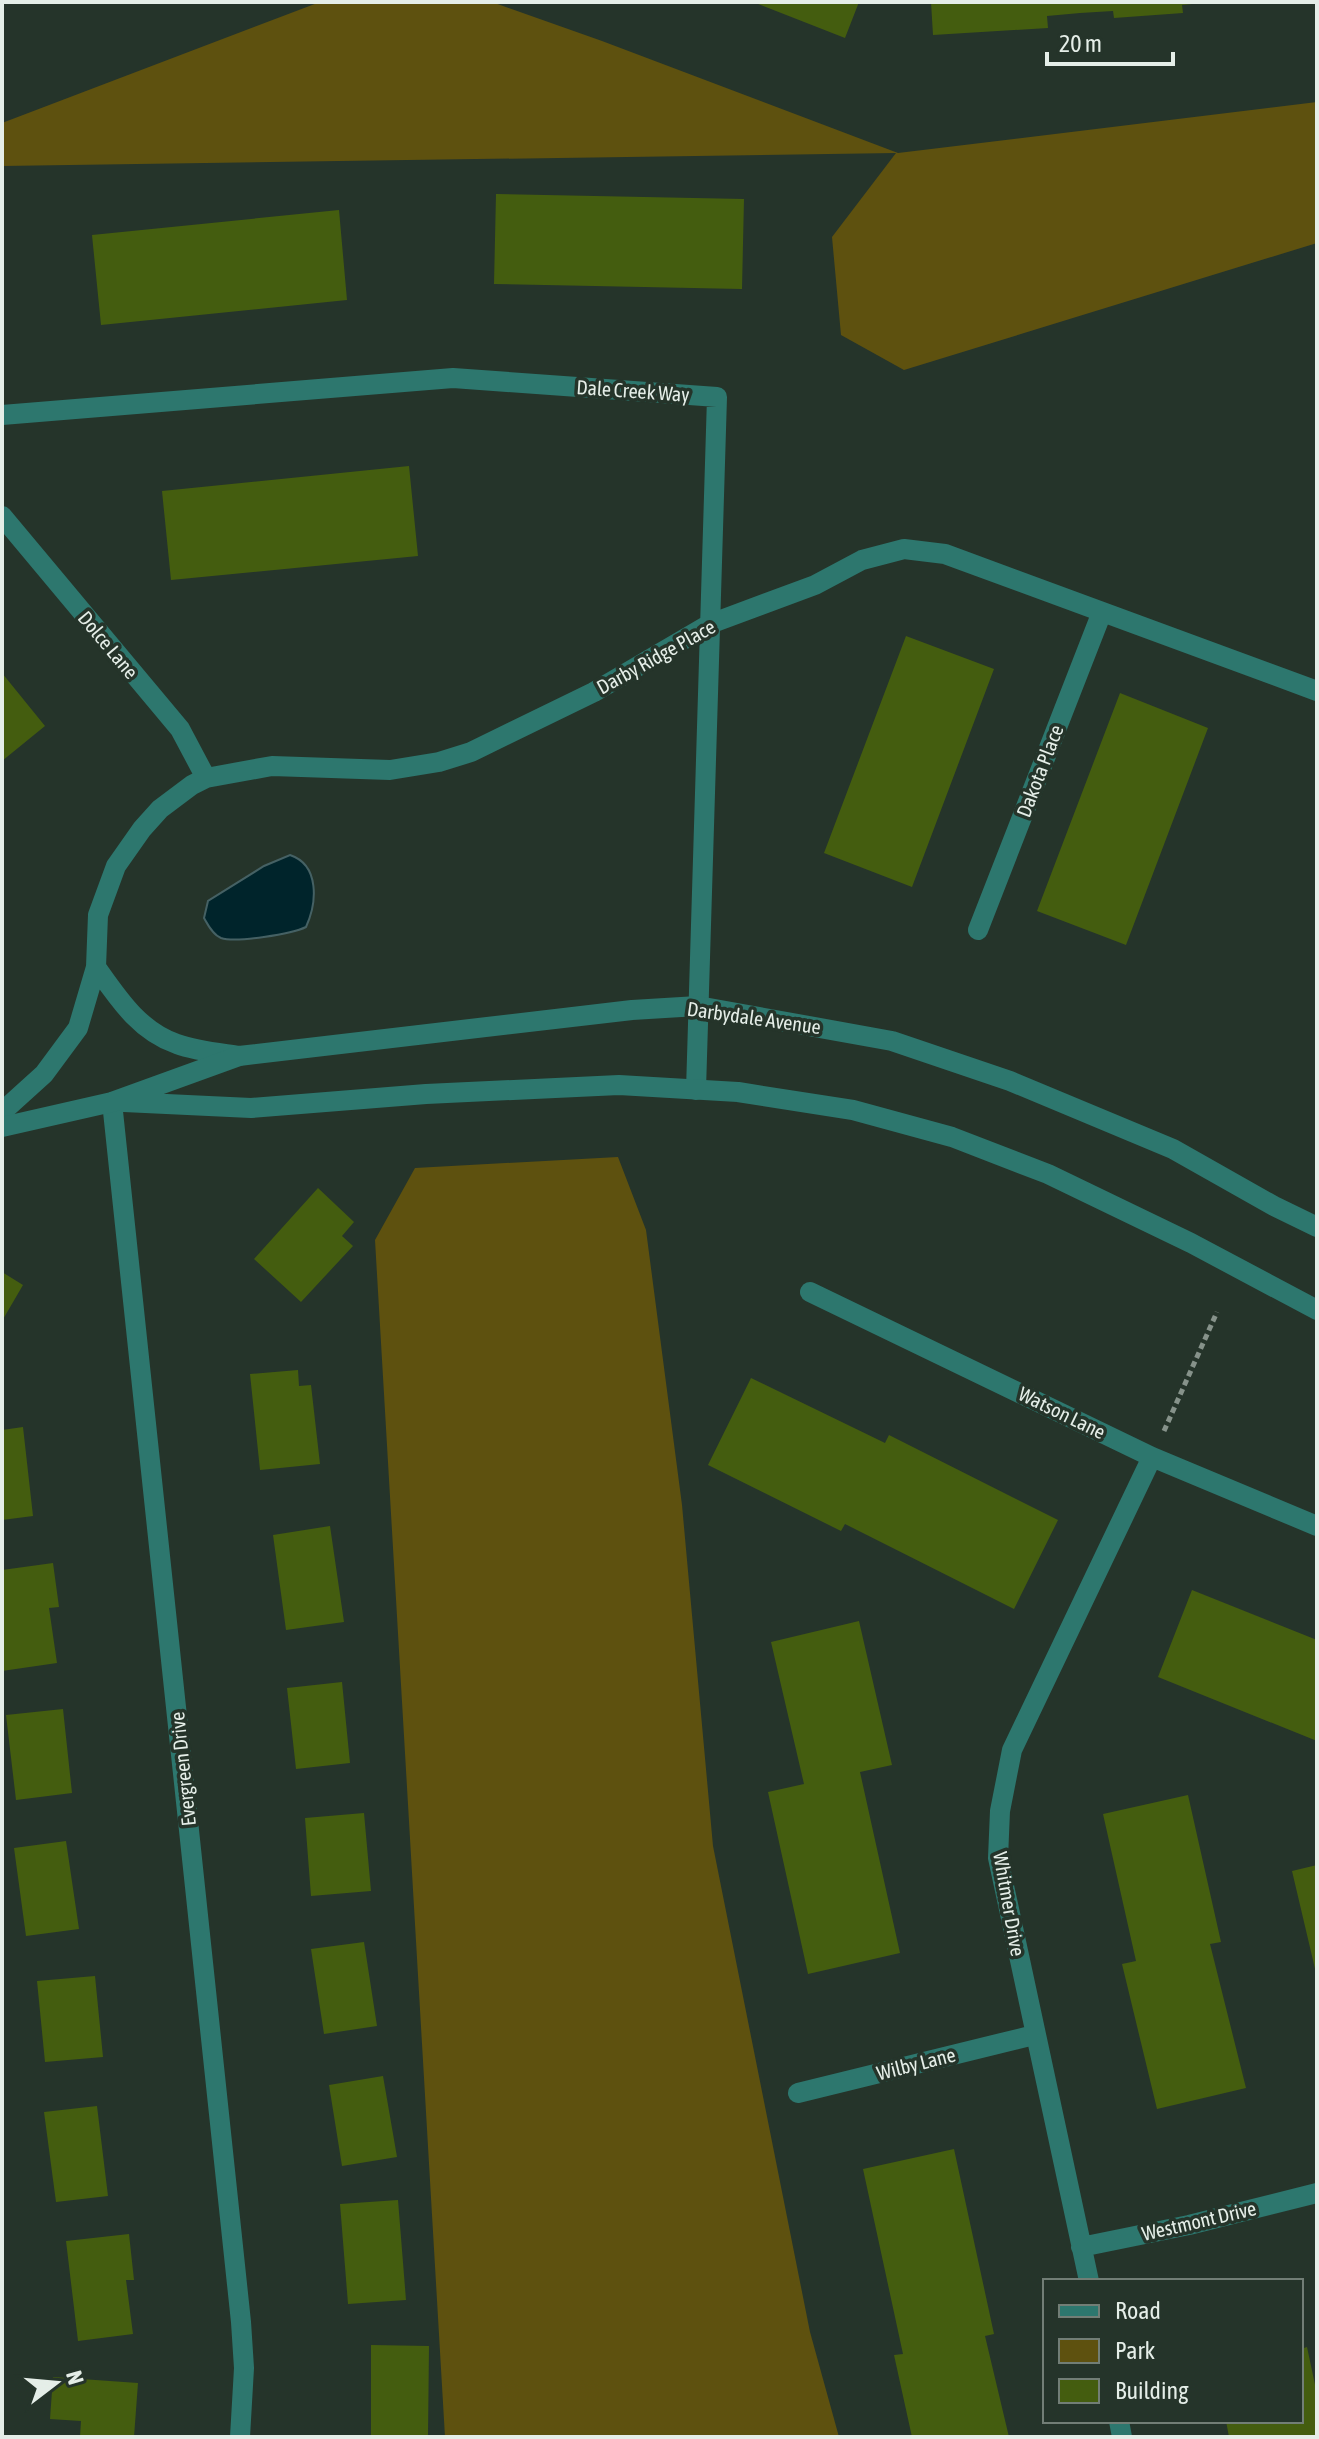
<svg xmlns="http://www.w3.org/2000/svg" width="1319" height="2439" font-family="'Asap Condensed',sans-serif">
	<rect width="100%" height="100%" fill="#25342a"/>
	<path fill="#5e510f" d="M 320,2 L 492,2 L 602,41 L 898,153 L 1317,102 L 1317,243 L 904,370 L 841,335 L 832,237 L 896,153 L 2,166 L 2,123 Z
		M 618,1157 L 646,1230 L 682,1505 L 713,1846 L 810,2332 L 839,2437 L 445,2437 L 375,1240 L 415,1168 Z"/>
	<path fill="#00242b" stroke="#456164" stroke-width="2" d="M 290,855 C 320,865 317,903 306,927 C 292,934 236,943 221,938 C 213,935 208,925 204,918 L 208,901 L 264,866 Z"/>
	<path fill="#445d0f" d="M 753,2 L 859,2 L 845,38 Z
		M 931,2 L 1192,2 L 1192,4 L 1182,5 L 1183,13 L 1114,18 L 1113,11 L 1080,13 L 1047,16 L 1048,28 L 933,35 Z
		M 496,194 L 744,199 L 742,289 L 494,284 Z
		M 339,210 L 347,300 L 101,325 L 92,235 Z
		M 409,466 L 418,556 L 171,580 L 162,491 Z
		M 906,636 L 994,669 L 912,887 L 824,853 Z
		M 2,673 L 45,726 L 2,761 Z
		M 1120,693 L 1208,728 L 1126,945 L 1037,911 Z
		M 318,1188 L 354,1222 L 342,1236 L 353,1246 L 301,1302 L 254,1259 Z
		M 2,1272 L 23,1285 L 2,1321 Z
		M 298,1370 L 299,1386 L 311,1385 L 320,1464 L 260,1470 L 250,1374 Z
		M 751,1378 L 885,1443 L 889,1435 L 1058,1520 L 1014,1609 L 845,1524 L 841,1531 L 708,1465 Z
		M 23,1427 L 33,1516 L 2,1520 L 2,1430 Z
		M 330,1526 L 344,1622 L 286,1630 L 273,1535 Z
		M 53,1563 L 59,1607 L 49,1608 L 57,1663 L 2,1671 L 2,1570 Z
		M 1192,1590 L 1317,1640 L 1317,1741 L 1158,1677 Z
		M 859,1621 L 892,1765 L 860,1772 L 900,1953 L 808,1974 L 768,1792 L 804,1784 L 771,1642 Z
		M 342,1682 L 350,1763 L 296,1769 L 287,1688 Z
		M 63,1709 L 72,1793 L 16,1800 L 6,1715 Z
		M 1188,1795 L 1221,1942 L 1210,1944 L 1246,2088 L 1157,2109 L 1122,1964 L 1136,1961 L 1103,1814 Z
		M 364,1813 L 371,1891 L 311,1896 L 305,1818 Z
		M 66,1841 L 79,1929 L 26,1936 L 14,1848 Z
		M 1317,1865 L 1317,1973 L 1316,1973 L 1292,1871 Z
		M 364,1942 L 377,2026 L 324,2034 L 311,1949 Z
		M 95,1976 L 103,2057 L 45,2062 L 37,1981 Z
		M 383,2076 L 397,2157 L 342,2166 L 329,2085 Z
		M 97,2106 L 108,2196 L 56,2202 L 44,2112 Z
		M 954,2149 L 994,2334 L 985,2336 L 1009,2437 L 912,2437 L 894,2355 L 903,2354 L 863,2169 Z
		M 398,2200 L 406,2300 L 348,2304 L 340,2204 Z
		M 129,2234 L 134,2280 L 126,2280 L 133,2334 L 78,2341 L 66,2241 Z
		M 371,2345 L 429,2346 L 428,2436 L 371,2435 Z
		M 1307,2347 L 1317,2394 L 1317,2437 L 1229,2437 L 1226,2421 L 1301,2421 L 1301,2349 Z
		M 53,2377 L 138,2383 L 134,2437 L 80,2437 L 81,2421 L 50,2419 Z"/>
	<g fill="none" stroke-linecap="round" stroke-linejoin="round">
		<path stroke="#86928a" stroke-width="5" stroke-dasharray="6 4" stroke-linecap="butt" d="M 1164,1431 L 1217,1312"/>
		<path stroke="#2d776e" stroke-width="20" d="M 2,415 L 453,378 L 717,397 L 696,1090
			M 2,516 L 180,729 L 206,778
			M 978,930 L 1102,612
			M 96,967 C 118,998 139,1031 177,1044 C 196,1051 219,1053 239,1056
			M 112,1102 L 241,2322 L 244,2368 L 240,2437
			M 2,1112 L 44,1074 L 78,1028 L 96,967 L 98,915 L 116,866 L 142,829 L 160,809 L 192,785 L 206,778 L 272,766 L 390,770 L 439,762 L 471,752 L 594,692 L 710,624 L 815,585 L 862,560 L 904,549 L 945,554 L 1317,691
			M 810,1292 L 1152,1457 L 1317,1526
			M 798,2093 L 1034,2035
			M 1081,2247 L 1189,2225 L 1317,2193
			M 1089,2281 L 998,1858 L 1000,1811 L 1012,1750 L 1152,1457
			M 1119,2421 L 1122,2437"/>
		<path stroke="#2d776e" stroke-width="20" d="M 124,1102 L 251,1108 L 426,1094 L 619,1085 L 738,1092 L 853,1110 L 952,1137 L 1048,1174 L 1191,1243 L 1317,1310
			M 2,1127 L 112,1102 L 239,1056 L 632,1010 L 698,1006 L 892,1041 L 1010,1081 L 1173,1149 L 1274,1206 L 1317,1227"/>
	</g>
	<g text-anchor="middle" stroke-width="7" stroke-linejoin="round" paint-order="stroke">
		<g font-size="20" fill="#e5eee8" stroke="#25342a">
			<text transform="translate(633 391) rotate(4)" y="7">Dale Creek Way</text>
			<text transform="translate(108 645) rotate(50)" y="7">Dolce Lane</text>
			<text transform="translate(656 657) rotate(-29)" y="7">Darby Ridge Place</text>
			<text transform="translate(1040 771) rotate(-69)" y="7">Dakota Place</text>
			<text transform="translate(754 1018) rotate(8)" y="7">Darbydale Avenue</text>
			<text transform="translate(1062 1413) rotate(26)" y="7">Watson Lane</text>
			<text transform="translate(183 1769) rotate(-96)" y="7">Evergreen Drive</text>
			<text transform="translate(1009 1904) rotate(80)" y="7">Whitmer Drive</text>
			<text transform="translate(916 2064) rotate(-14)" y="7">Wilby Lane</text>
			<text transform="translate(1199 2221) rotate(-13)" y="7">Westmont Drive</text>
		</g>
	</g>
	<rect width="1319" height="2439" fill="none" stroke="#e5eee8" stroke-width="8"/>
	<rect x="1043" y="2279" width="260" height="144" fill="#25342a" stroke="#727e76" stroke-width="2"/>
	<rect x="1059" y="2305" width="40" height="12" fill="#2d776e" stroke="#727e76" stroke-width="2"/>
	<text x="1115" y="2319" font-size="24" fill="#e5eee8">Road</text>
	<rect x="1059" y="2339" width="40" height="24" fill="#5e510f" stroke="#727e76" stroke-width="2"/>
	<text x="1115" y="2359" font-size="24" fill="#e5eee8">Park</text>
	<rect x="1059" y="2379" width="40" height="24" fill="#445d0f" stroke="#727e76" stroke-width="2"/>
	<text x="1115" y="2399" font-size="24" fill="#e5eee8">Building</text>
	<g transform="translate(56 2383) rotate(74)" stroke="#25342a" stroke-width="6" paint-order="stroke">
	<path d="M0-6L14 30L0 20L-14 30Z" fill="#e5eee8"/>
	<text y="-12" font-size="22" font-weight="bold" text-anchor="middle" fill="#e5eee8">N</text>
	</g>
	<path d="M1047 52v12h126v-12" fill="none" stroke="#e5eee8" stroke-width="4"/>
	<text x="1059" y="52" font-size="24" fill="#e5eee8" stroke="#25342a" stroke-width="6" paint-order="stroke">20 m</text>
</svg>
